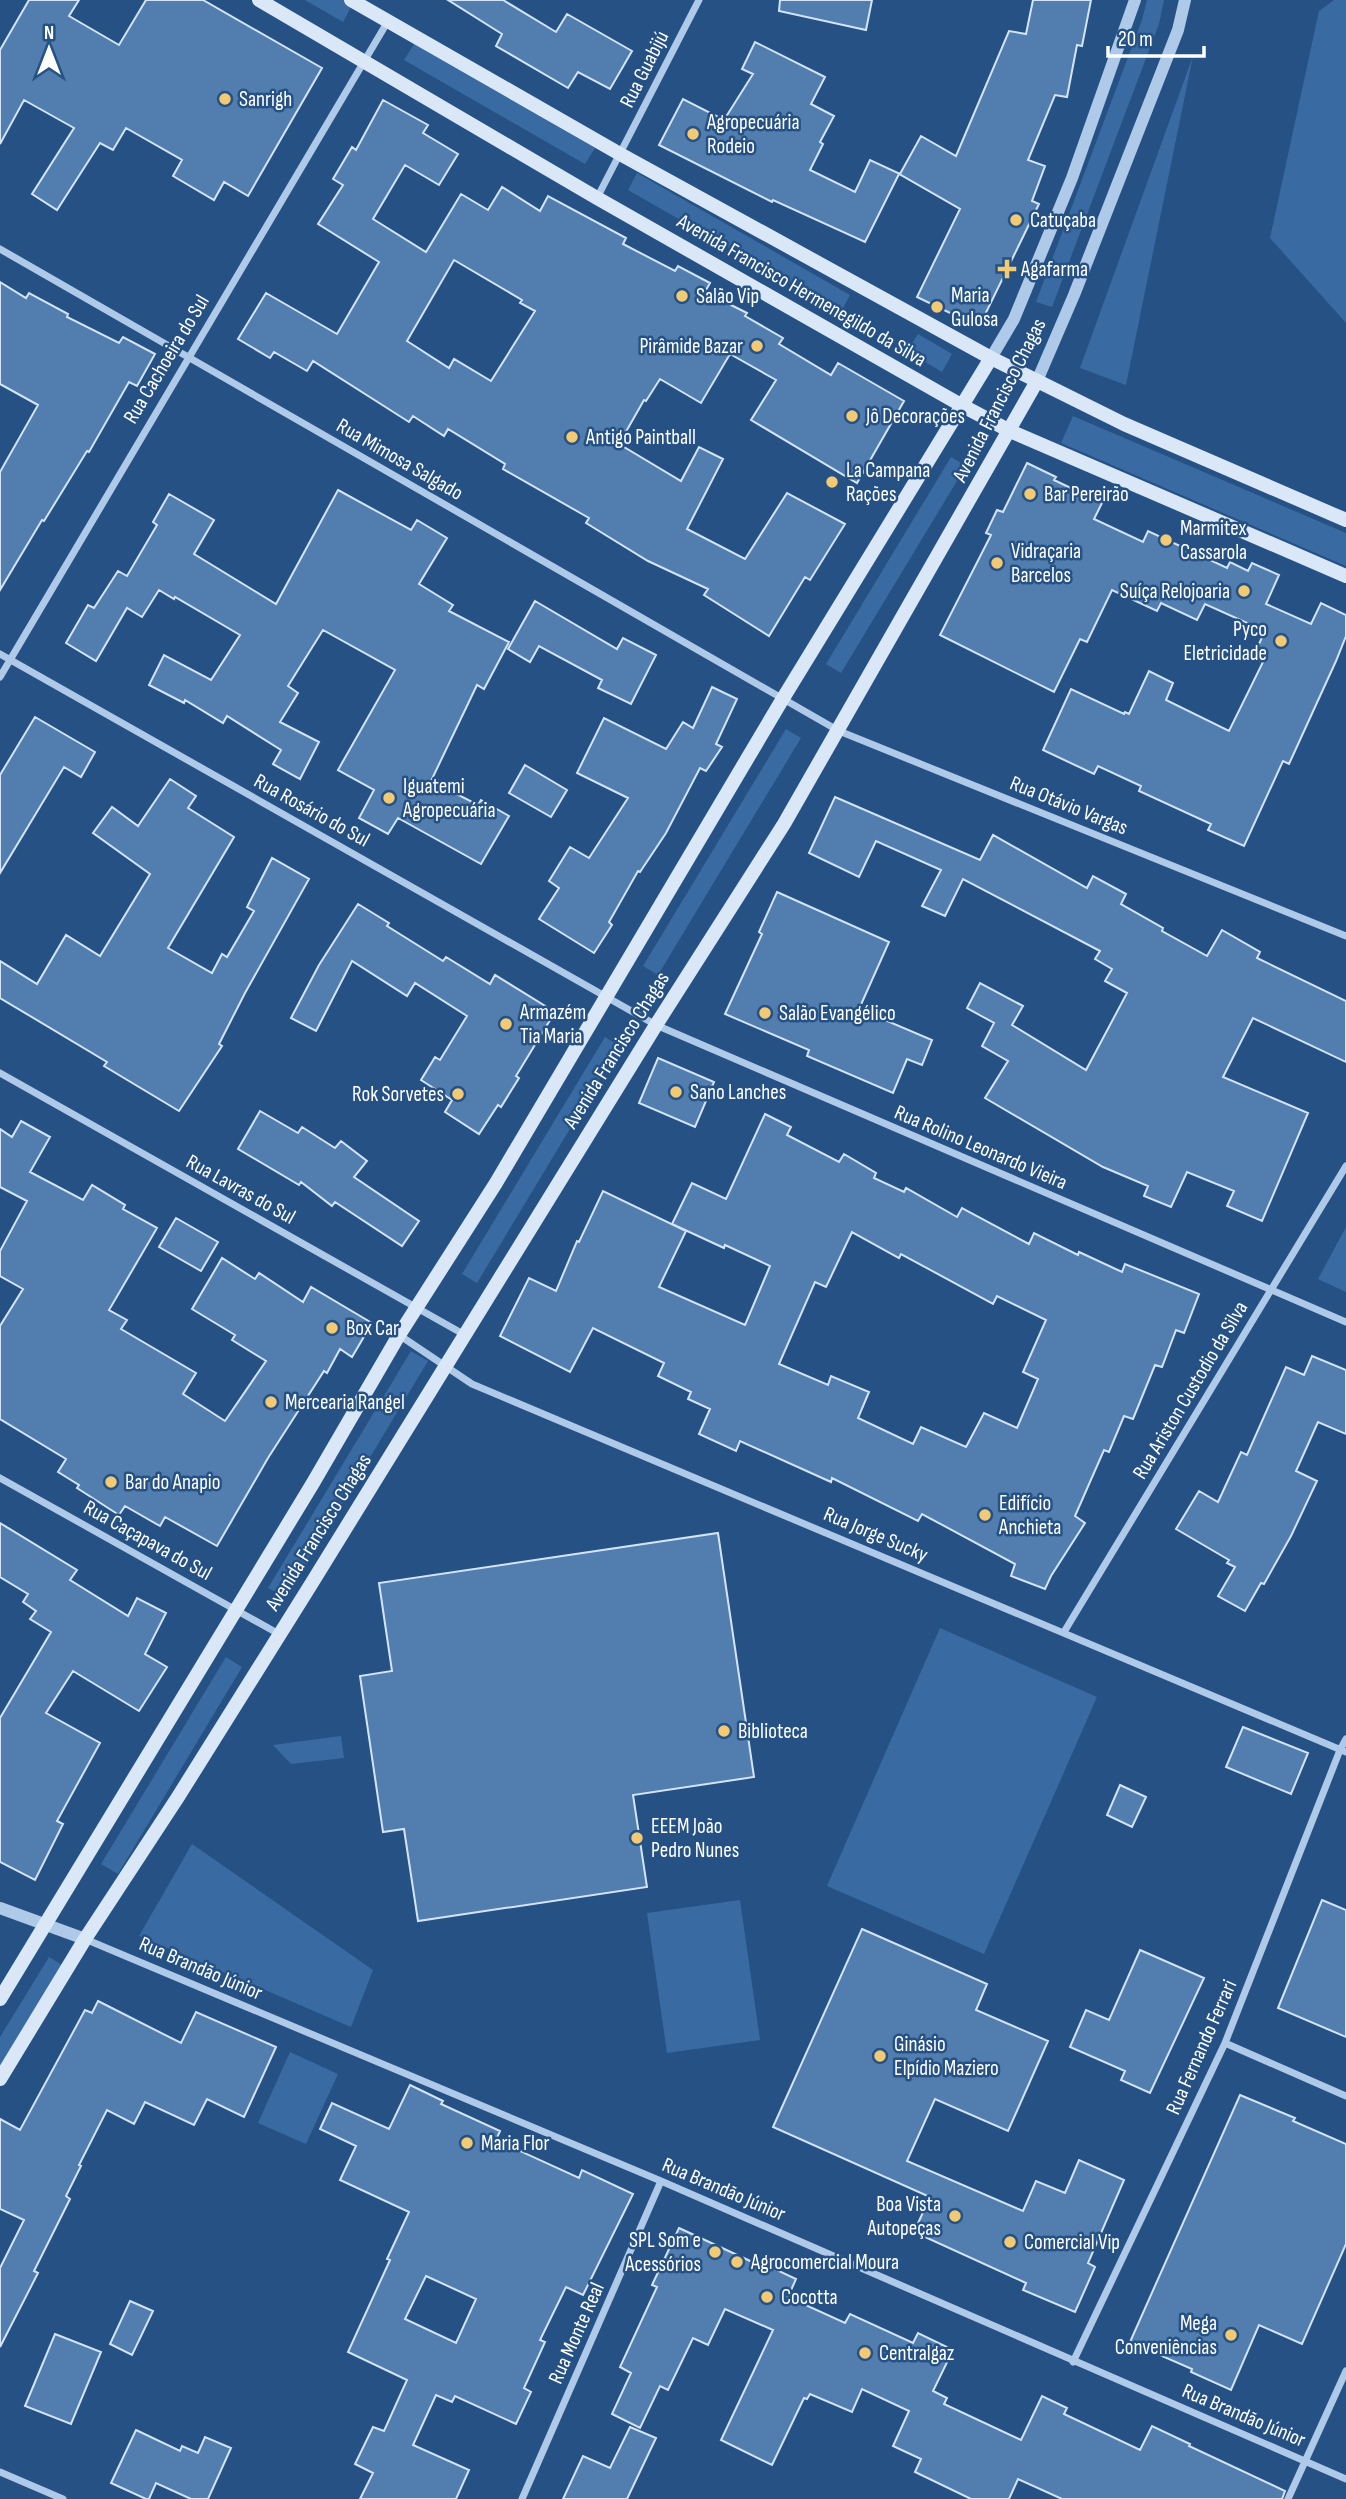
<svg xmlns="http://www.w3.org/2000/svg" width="1346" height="2499" font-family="'Sofia Sans Condensed',sans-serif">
	<rect width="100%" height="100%" fill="#255185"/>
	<path fill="#396ba2" d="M 305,0 L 343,0 L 352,5 L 343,22 Z
		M 1147,0 L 1164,0 L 1159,24 L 1052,307 L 1036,302 L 1142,20 Z
		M 1334,0 L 1346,0 L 1346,323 L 1270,238 L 1319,11 Z
		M 414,44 L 595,148 L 585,164 L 404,60 Z
		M 1193,56 L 1126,385 L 1080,368 Z
		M 637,173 L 850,295 L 841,312 L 628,190 Z
		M 918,334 L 952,354 L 942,372 L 907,351 Z
		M 1073,416 L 1346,533 L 1346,566 L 1061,443 Z
		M 951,457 L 966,466 L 841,673 L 826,664 Z
		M 786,729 L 801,738 L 658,975 L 643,966 Z
		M 605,1037 L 620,1046 L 477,1283 L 462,1274 Z
		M 1346,1227 L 1346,1292 L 1318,1279 Z
		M 411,1351 L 428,1361 L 286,1597 L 268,1588 Z
		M 940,1628 L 1097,1697 L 984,1954 L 827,1886 Z
		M 226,1657 L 242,1667 L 118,1874 L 101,1864 Z
		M 341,1736 L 344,1758 L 291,1764 L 273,1745 Z
		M 192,1844 L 373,1970 L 351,2027 L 139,1936 Z
		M 740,1900 L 760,2040 L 667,2053 L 647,1913 Z
		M 49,1957 L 62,1965 L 0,2066 L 0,2037 Z
		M 290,2052 L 338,2074 L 306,2144 L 258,2123 Z"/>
	<path fill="#517daf" stroke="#d3e4f6" stroke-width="2" fill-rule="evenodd" d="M 29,0 L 79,0 L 69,16 L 119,45 L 146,0 L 203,0 L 322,68 L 248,196 L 224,182 L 214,200 L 173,176 L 182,160 L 126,128 L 113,150 L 100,143 L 57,210 L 32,194 L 74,128 L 24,100 L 0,144 L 0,50 Z
		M 448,0 L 503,0 L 556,32 L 567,14 L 632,51 L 610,89 L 578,72 L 568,88 L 496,46 L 502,34 Z
		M 780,0 L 872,0 L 866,30 L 779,11 Z
		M 1033,0 L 1091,0 L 1082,46 L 1077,45 L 1067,97 L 1055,95 L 1028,160 L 1045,166 L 1032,201 L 1039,204 L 979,327 L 917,297 L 960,209 L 899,174 L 865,242 L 773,200 L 772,202 L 659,145 L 683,99 L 724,120 L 753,74 L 742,69 L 755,42 L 825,77 L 811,104 L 834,116 L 820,142 L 823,144 L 810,170 L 855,192 L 870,160 L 900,174 L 921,136 L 956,156 L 1009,31 L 1026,34 Z
		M 383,100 L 428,125 L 423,133 L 458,154 L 439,185 L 405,165 L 373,219 L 426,252 L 461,194 L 488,210 L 502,187 L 540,211 L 548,196 L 626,238 L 623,244 L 675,271 L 678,266 L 710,283 L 705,292 L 747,313 L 745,316 L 783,338 L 779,344 L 831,375 L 838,363 L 904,401 L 857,483 L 751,420 L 776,380 L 730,354 L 701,403 L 660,379 L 646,401 L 644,400 L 619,444 L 681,481 L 699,447 L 723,459 L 687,529 L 745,559 L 787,493 L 845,524 L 810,580 L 805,577 L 769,636 L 704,595 L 708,589 L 648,561 L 586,523 L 589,518 L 503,469 L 505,464 L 448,429 L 444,436 L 413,416 L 409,422 L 313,361 L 307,371 L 274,352 L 270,358 L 238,339 L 266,293 L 337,334 L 379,262 L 318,224 L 343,185 L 333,179 L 352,147 L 356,150 ZM 454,260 L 522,300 L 520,303 L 535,311 L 491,381 L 454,359 L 449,368 L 407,341 Z
		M 0,282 L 26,298 L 29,293 L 68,314 L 67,317 L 119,343 L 123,337 L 155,354 L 137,386 L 129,382 L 89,452 L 87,451 L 44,521 L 42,520 L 0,590 L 0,472 L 38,405 L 0,384 Z
		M 1027,463 L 1056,477 L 1054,480 L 1102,503 L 1094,519 L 1143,542 L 1148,531 L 1227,568 L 1230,562 L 1248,571 L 1252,563 L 1279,575 L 1266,604 L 1311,624 L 1321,603 L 1346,615 L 1346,636 L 1336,661 L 1289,764 L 1283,761 L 1244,846 L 1208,830 L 1211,824 L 1139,791 L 1141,786 L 1098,766 L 1094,774 L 1043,750 L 1071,689 L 1124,714 L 1125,712 L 1129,714 L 1149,671 L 1173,683 L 1166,700 L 1229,731 L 1263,662 L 1253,657 L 1265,631 L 1205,604 L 1197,620 L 1161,603 L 1157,611 L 1112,590 L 1087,642 L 1080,639 L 1054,692 L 940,635 L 991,535 L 986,533 L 997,510 L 1003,512 Z
		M 338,490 L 411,530 L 417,520 L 447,538 L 419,584 L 453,605 L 449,611 L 509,642 L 484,689 L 477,685 L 431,781 L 478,805 L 481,800 L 509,816 L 481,864 L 398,818 L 388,834 L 359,818 L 374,790 L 338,770 L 395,670 L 323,630 L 288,686 L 298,693 L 280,722 L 319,742 L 300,779 L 273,764 L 281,750 L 227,716 L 223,723 L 185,700 L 184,703 L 149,685 L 164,655 L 211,680 L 240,635 L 175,597 L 174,599 L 159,590 L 142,617 L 127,608 L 96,661 L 66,643 L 88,605 L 94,608 L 118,571 L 127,576 L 157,525 L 153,522 L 169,494 L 214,520 L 194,554 L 276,604 Z
		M 535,601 L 617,649 L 623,638 L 656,655 L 631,704 L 598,688 L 602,680 L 539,646 L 530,662 L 508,649 Z
		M 712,687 L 737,699 L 716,744 L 722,747 L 706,771 L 700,768 L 666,833 L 640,872 L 638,871 L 609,922 L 612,925 L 594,953 L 539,919 L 559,888 L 549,881 L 570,847 L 589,858 L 628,798 L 577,773 L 604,718 L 666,749 L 683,722 L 693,728 Z
		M 35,717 L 95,752 L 81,777 L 64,767 L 0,873 L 0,775 Z
		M 525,765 L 567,790 L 551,817 L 509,793 Z
		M 170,779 L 196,796 L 188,808 L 234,837 L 168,948 L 212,973 L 222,954 L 227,957 L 254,911 L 247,907 L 272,858 L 309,879 L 245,993 L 219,1044 L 222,1046 L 179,1111 L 104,1066 L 107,1062 L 0,998 L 0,961 L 37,984 L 66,935 L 100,956 L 150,874 L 93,833 L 112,807 L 138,826 Z
		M 835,797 L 980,860 L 993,835 L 1087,888 L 1093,876 L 1126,894 L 1121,904 L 1163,928 L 1162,931 L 1207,956 L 1222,930 L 1260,952 L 1257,958 L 1346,1001 L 1346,1062 L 1253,1018 L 1223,1077 L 1308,1113 L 1262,1221 L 1227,1206 L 1234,1191 L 1187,1172 L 1171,1207 L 1144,1196 L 1148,1186 L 1103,1167 L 985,1098 L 1008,1061 L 982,1046 L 994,1023 L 967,1008 L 980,983 L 1023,1006 L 1012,1025 L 1086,1070 L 1127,993 L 1105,981 L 1112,969 L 1095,959 L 1100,951 L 963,879 L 945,916 L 922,906 L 941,870 L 876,841 L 859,877 L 809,853 Z
		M 777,892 L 889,942 L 859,1009 L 932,1040 L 922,1065 L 907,1059 L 893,1093 L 807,1056 L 809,1050 L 725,1014 L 762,934 L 759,932 Z
		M 358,904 L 389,923 L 387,926 L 443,961 L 446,957 L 490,984 L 495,975 L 555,1012 L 516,1076 L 519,1078 L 501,1107 L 498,1105 L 479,1134 L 445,1112 L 452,1100 L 421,1080 L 435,1057 L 440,1060 L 467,1016 L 415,983 L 407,996 L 352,961 L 316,1031 L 291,1018 L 319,965 Z
		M 658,1058 L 714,1082 L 695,1127 L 639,1103 Z
		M 260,1111 L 298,1133 L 302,1127 L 335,1148 L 341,1141 L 367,1161 L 354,1177 L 419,1221 L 402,1246 L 335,1202 L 332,1206 L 301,1182 L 299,1185 L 238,1149 Z
		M 765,1114 L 791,1127 L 787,1135 L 839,1162 L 844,1154 L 876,1173 L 874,1178 L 904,1192 L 906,1188 L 957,1217 L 962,1208 L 1029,1244 L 1034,1233 L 1078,1255 L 1079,1252 L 1122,1272 L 1125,1264 L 1199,1294 L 1184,1333 L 1176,1330 L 1162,1367 L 1155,1365 L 1133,1419 L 1124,1416 L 1109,1452 L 1104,1450 L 1075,1516 L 1085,1523 L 1051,1576 L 1045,1589 L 1011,1576 L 1015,1564 L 922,1514 L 918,1521 L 832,1478 L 831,1482 L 740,1441 L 736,1451 L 699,1434 L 710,1409 L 688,1399 L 691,1392 L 658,1376 L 664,1363 L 593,1328 L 570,1372 L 500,1336 L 529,1278 L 556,1291 L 577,1241 L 579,1242 L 603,1191 L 686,1231 L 659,1287 L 745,1325 L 770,1266 L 725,1245 L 724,1248 L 672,1224 L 692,1183 L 726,1199 ZM 852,1232 L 899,1258 L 901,1254 L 993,1304 L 997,1296 L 1046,1320 L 1023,1372 L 1038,1379 L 1017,1428 L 984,1413 L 966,1447 L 921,1427 L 913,1444 L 858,1418 L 869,1392 L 831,1376 L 828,1385 L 779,1364 L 815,1282 L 826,1287 Z
		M 21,1121 L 50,1137 L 30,1172 L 83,1200 L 92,1185 L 125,1205 L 123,1209 L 157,1228 L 109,1310 L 127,1320 L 121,1329 L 196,1373 L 183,1394 L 225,1421 L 266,1361 L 232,1340 L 235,1335 L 192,1309 L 222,1258 L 255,1279 L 259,1273 L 303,1302 L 311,1287 L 372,1323 L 352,1357 L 340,1349 L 327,1373 L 324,1371 L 268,1458 L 217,1546 L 165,1517 L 160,1526 L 125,1506 L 119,1515 L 77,1488 L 79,1485 L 58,1472 L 66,1459 L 0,1419 L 0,1326 L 23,1289 L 0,1276 L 0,1251 L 27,1201 L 0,1187 L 0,1129 L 12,1137 Z
		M 176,1218 L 218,1242 L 201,1271 L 159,1247 Z
		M 1312,1356 L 1346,1370 L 1346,1434 L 1318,1422 L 1296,1471 L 1317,1481 L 1291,1536 L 1264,1584 L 1261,1583 L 1245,1611 L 1218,1596 L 1235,1567 L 1227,1563 L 1229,1560 L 1176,1529 L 1199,1491 L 1218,1502 L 1241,1452 L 1247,1455 L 1286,1367 L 1304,1375 Z
		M 0,1523 L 77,1570 L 70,1580 L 128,1616 L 137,1598 L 166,1613 L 145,1654 L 167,1667 L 139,1711 L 73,1671 L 46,1713 L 100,1743 L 57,1821 L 63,1824 L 35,1880 L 0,1862 L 0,1718 L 51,1632 L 30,1619 L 36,1611 L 23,1602 L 28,1594 L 0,1577 Z
		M 718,1533 L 754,1777 L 633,1795 L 647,1887 L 418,1921 L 404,1829 L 383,1832 L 360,1676 L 392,1671 L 379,1583 Z
		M 1243,1727 L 1308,1753 L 1291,1794 L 1226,1767 Z
		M 1120,1785 L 1146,1797 L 1132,1827 L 1107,1815 Z
		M 1322,1900 L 1346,1910 L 1346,2037 L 1278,2008 Z
		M 862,1929 L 987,1984 L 976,2010 L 1048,2041 L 1008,2131 L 935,2099 L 907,2161 L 1023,2211 L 1036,2181 L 1065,2193 L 1079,2160 L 1124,2180 L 1088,2263 L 1095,2267 L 1075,2312 L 1023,2290 L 1026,2283 L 914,2232 L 930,2197 L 773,2127 Z
		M 1140,1950 L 1204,1978 L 1150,2093 L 1121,2080 L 1125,2071 L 1070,2047 L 1086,2010 L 1109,2020 Z
		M 98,2001 L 181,2043 L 196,2012 L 276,2047 L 244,2117 L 207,2099 L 194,2125 L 145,2102 L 134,2124 L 107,2110 L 79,2165 L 81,2166 L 66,2196 L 70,2199 L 34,2271 L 38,2273 L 0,2347 L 0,2268 L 24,2220 L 0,2209 L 0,2119 L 20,2130 L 85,2010 L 92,2013 Z
		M 410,2085 L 443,2101 L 441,2104 L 500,2131 L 496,2140 L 579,2178 L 582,2170 L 633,2194 L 583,2295 L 566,2287 L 540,2340 L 545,2342 L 524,2388 L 531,2392 L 516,2424 L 455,2396 L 452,2402 L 436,2395 L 413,2445 L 469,2470 L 456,2499 L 360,2499 L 373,2473 L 355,2464 L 373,2427 L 384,2431 L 407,2380 L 348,2352 L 390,2260 L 387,2259 L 409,2212 L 340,2180 L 356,2146 L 320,2129 L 332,2103 L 389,2129 ZM 426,2276 L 476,2299 L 456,2343 L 405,2319 Z
		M 1240,2095 L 1295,2118 L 1293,2121 L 1346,2144 L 1346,2244 L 1302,2344 L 1259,2325 L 1231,2390 L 1191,2372 L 1192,2369 L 1130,2342 Z
		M 679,2228 L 761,2266 L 762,2263 L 796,2279 L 788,2297 L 845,2323 L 850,2314 L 913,2343 L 918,2333 L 953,2350 L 933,2391 L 947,2398 L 944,2404 L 1021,2440 L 1042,2396 L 1067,2408 L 1064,2414 L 1140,2450 L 1152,2426 L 1190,2444 L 1189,2446 L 1285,2491 L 1282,2499 L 1062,2499 L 1018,2479 L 1009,2499 L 971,2499 L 915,2472 L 921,2459 L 893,2446 L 909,2411 L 862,2389 L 852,2412 L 810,2394 L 807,2399 L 804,2398 L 772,2465 L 721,2440 L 773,2330 L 725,2309 L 708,2345 L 693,2338 L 668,2390 L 660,2386 L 640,2428 L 612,2414 L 631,2373 L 620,2367 L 657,2287 L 652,2285 Z
		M 130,2301 L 153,2311 L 132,2355 L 110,2344 Z
		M 55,2334 L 101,2352 L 71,2424 L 25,2406 Z
		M 630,2427 L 656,2438 L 627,2499 L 563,2499 L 583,2456 L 610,2468 Z
		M 136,2430 L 180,2451 L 182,2446 L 198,2453 L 205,2437 L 231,2448 L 208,2499 L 191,2499 L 156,2483 L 149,2499 L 146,2499 L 111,2483 Z"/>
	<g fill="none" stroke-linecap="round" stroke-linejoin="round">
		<path stroke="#afcae8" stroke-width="7" d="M 597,198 L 699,0
			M 0,249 L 839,731 L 1346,936
			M 0,654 L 656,1025 L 1346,1322
			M 0,677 L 388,21
			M 0,1073 L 465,1335
			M 399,1335 L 472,1384 L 1346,1752
			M 0,1478 L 279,1634
			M 1064,1632 L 1346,1166
			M 85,1939 L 661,2181 L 1346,2479
			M 1225,2043 L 1346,2096
			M 1073,2362 L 1225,2043 L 1340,1750 L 1346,1739
			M 0,2472 L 63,2499
			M 522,2499 L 661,2181
			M 1288,2499 L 1346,2371"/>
		<path stroke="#afcae8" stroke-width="12" d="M 991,358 L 1014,319 L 1072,178 L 1135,0
			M 1037,381 L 1074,295 L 1178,30 L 1185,0
			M 0,1908 L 85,1939"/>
		<path stroke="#d9e7f7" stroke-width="14" d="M 259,0 L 597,198 L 961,405 L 1010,431 L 1346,576
			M 351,0 L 620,154 L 991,358 L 1124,424 L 1346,520
			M 0,1999 L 313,1483 L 399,1335 L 496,1183 L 782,700 L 991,358
			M 0,2079 L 85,1939 L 178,1797 L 310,1586 L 656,1025 L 784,824 L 1037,381"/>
	</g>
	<g fill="#f2ca73" stroke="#255185" stroke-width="2.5">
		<circle cx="225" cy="99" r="7"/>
		<circle cx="693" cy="134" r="7"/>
		<circle cx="1016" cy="220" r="7"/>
		<path d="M1003.5 258.5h7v7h7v7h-7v7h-7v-7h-7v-7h7z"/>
		<circle cx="682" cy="296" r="7"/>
		<circle cx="937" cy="307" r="7"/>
		<circle cx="757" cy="346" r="7"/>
		<circle cx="852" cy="416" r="7"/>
		<circle cx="572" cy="437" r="7"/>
		<circle cx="832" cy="482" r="7"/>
		<circle cx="1030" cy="494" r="7"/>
		<circle cx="1166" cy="540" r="7"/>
		<circle cx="997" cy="563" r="7"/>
		<circle cx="1244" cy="591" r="7"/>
		<circle cx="1281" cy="641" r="7"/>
		<circle cx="389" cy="798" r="7"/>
		<circle cx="765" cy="1013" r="7"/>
		<circle cx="506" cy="1024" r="7"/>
		<circle cx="676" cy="1092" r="7"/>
		<circle cx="458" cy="1094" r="7"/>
		<circle cx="332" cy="1328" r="7"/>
		<circle cx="271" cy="1402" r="7"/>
		<circle cx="111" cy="1482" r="7"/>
		<circle cx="985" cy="1515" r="7"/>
		<circle cx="724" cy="1731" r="7"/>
		<circle cx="637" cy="1838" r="7"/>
		<circle cx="880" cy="2056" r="7"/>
		<circle cx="467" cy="2143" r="7"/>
		<circle cx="955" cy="2216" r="7"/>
		<circle cx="1010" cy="2242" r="7"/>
		<circle cx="715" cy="2252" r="7"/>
		<circle cx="737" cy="2262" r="7"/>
		<circle cx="767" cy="2297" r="7"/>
		<circle cx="1231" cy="2335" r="7"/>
		<circle cx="865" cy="2353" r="7"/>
	</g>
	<g text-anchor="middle" stroke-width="5" stroke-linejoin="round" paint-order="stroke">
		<g font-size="21" fill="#fff" stroke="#255185">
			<text transform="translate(644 69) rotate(-63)" y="7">Rua Guabijú</text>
			<text transform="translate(802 290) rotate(30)" y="7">Avenida Francisco Hermenegildo da Silva</text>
			<text transform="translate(166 359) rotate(-59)" y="7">Rua Cachoeira do Sul</text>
			<text transform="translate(999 400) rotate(-63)" y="7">Avenida Francisco Chagas</text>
			<text transform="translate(400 459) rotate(30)" y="7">Rua Mimosa Salgado</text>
			<text transform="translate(1069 805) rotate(22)" y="7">Rua Otávio Vargas</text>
			<text transform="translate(312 810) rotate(29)" y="7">Rua Rosário do Sul</text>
			<text transform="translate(616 1050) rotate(-58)" y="7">Avenida Francisco Chagas</text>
			<text transform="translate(981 1147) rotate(23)" y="7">Rua Rolino Leonardo Vieira</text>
			<text transform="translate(241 1189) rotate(29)" y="7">Rua Lavras do Sul</text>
			<text transform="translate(1190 1390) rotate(-59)" y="7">Rua Ariston Custodio da Silva</text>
			<text transform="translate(318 1532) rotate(-58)" y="7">Avenida Francisco Chagas</text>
			<text transform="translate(876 1534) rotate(23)" y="7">Rua Jorge Sucky</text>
			<text transform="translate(148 1540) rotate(29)" y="7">Rua Caçapava do Sul</text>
			<text transform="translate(201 1968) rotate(23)" y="7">Rua Brandão Júnior</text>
			<text transform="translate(1201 2047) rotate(-66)" y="7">Rua Fernando Ferrari</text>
			<text transform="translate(724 2189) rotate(23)" y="7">Rua Brandão Júnior</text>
			<text transform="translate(576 2333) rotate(-66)" y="7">Rua Monte Real</text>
			<text transform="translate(1244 2415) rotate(23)" y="7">Rua Brandão Júnior</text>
		</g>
		<g font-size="21" fill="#fff" stroke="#255185" text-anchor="start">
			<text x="239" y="106">Sanrigh</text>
			<text x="707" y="129">Agropecuária<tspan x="707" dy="24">Rodeio</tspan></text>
			<text x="1030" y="227">Catuçaba</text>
			<text x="1021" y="276">Agafarma</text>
			<text x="951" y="302">Maria<tspan x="951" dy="24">Gulosa</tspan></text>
			<text x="696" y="303">Salão Vip</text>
			<text x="743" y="353" text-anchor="end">Pirâmide Bazar</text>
			<text x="866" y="423">Jô Decorações</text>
			<text x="586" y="444">Antigo Paintball</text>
			<text x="846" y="477">La Campana<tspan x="846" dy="24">Rações</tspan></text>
			<text x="1044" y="501">Bar Pereirão</text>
			<text x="1180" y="535">Marmitex<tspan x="1180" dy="24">Cassarola</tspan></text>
			<text x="1011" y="558">Vidraçaria<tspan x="1011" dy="24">Barcelos</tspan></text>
			<text x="1230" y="598" text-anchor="end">Suíça Relojoaria</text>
			<text x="1267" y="636" text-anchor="end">Pyco<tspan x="1267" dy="24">Eletricidade</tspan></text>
			<text x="403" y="793">Iguatemi<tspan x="403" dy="24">Agropecuária</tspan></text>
			<text x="520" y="1019">Armazém<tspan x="520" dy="24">Tia Maria</tspan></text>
			<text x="779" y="1020">Salão Evangélico</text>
			<text x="690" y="1099">Sano Lanches</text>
			<text x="444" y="1101" text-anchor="end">Rok Sorvetes</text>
			<text x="346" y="1335">Box Car</text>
			<text x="285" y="1409">Mercearia Rangel</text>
			<text x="125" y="1489">Bar do Anapio</text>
			<text x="999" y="1510">Edifício<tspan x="999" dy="24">Anchieta</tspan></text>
			<text x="738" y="1738">Biblioteca</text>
			<text x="651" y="1833">EEEM João<tspan x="651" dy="24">Pedro Nunes</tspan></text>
			<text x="894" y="2051">Ginásio<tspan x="894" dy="24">Elpídio Maziero</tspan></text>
			<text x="481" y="2150">Maria Flor</text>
			<text x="941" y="2211" text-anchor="end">Boa Vista<tspan x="941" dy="24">Autopeças</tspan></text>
			<text x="701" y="2247" text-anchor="end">SPL Som e<tspan x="701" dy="24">Acessórios</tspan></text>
			<text x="1024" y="2249">Comercial Vip</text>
			<text x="751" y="2269">Agrocomercial Moura</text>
			<text x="781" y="2304">Cocotta</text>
			<text x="1217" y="2330" text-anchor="end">Mega<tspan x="1217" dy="24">Conveniências</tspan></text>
			<text x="879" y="2360">Centralgaz</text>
		</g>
	</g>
	<g transform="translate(49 49)" stroke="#255185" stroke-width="5" paint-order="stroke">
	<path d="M0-5L12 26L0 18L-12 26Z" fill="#ffffff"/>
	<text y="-10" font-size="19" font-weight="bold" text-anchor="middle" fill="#ffffff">N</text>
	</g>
	<path d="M1108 46v10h96v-10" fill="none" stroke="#ffffff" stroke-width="3.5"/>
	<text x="1118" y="46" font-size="21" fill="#ffffff" stroke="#255185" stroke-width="5" paint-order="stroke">20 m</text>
</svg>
